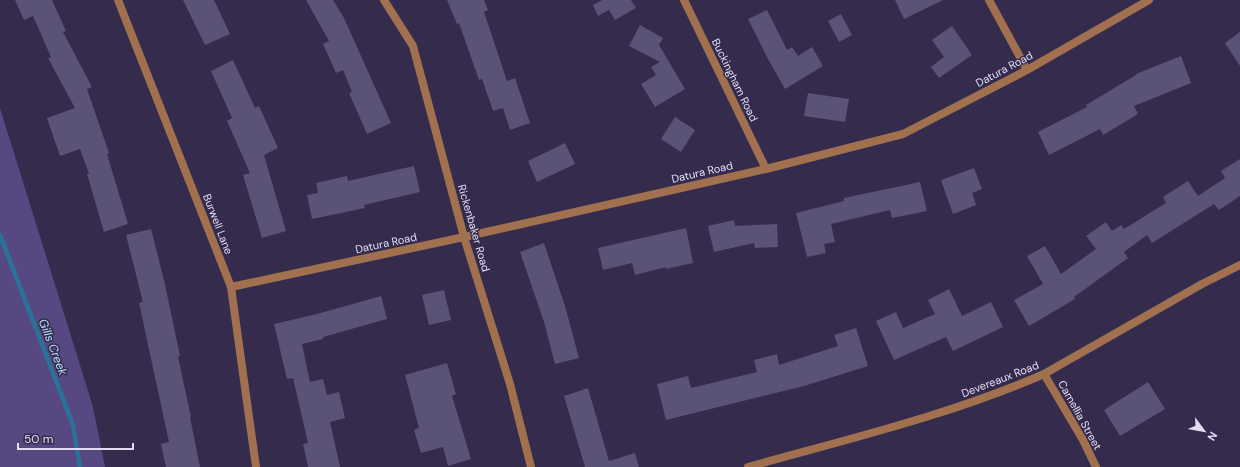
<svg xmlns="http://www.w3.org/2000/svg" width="1240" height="467" font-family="'DM Sans',sans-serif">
	<rect width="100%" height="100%" fill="#342b4d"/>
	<path fill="#574881" d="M 0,108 L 93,407 L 105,467 L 0,467 Z"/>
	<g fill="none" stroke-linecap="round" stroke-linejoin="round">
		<path stroke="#297398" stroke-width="4.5" d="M 0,235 L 73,425 L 80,467"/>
	</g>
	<path fill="#5b5278" d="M 15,0 L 52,0 L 66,31 L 63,32 L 92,87 L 87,89 L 109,153 L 107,154 L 128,224 L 104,232 L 87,174 L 89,174 L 80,149 L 60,156 L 47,118 L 75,108 L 48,58 L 51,57 L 33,16 L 24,20 Z
		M 183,0 L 214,0 L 230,34 L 205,45 Z
		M 306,0 L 333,0 L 344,18 L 391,123 L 367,134 L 349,93 L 352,92 L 343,70 L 336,73 L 323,44 L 329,41 Z
		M 447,0 L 484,0 L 488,10 L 484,12 L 507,81 L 515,78 L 530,123 L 510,130 L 503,108 L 493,111 L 482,79 L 479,80 L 459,23 L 457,24 Z
		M 602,0 L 631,0 L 636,8 L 615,20 L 609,10 L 598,16 L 593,5 Z
		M 895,0 L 943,0 L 904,19 Z
		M 767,10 L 787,50 L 792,47 L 798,56 L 812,47 L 823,66 L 785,89 L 768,59 L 748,19 Z
		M 841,14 L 852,35 L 839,42 L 828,21 Z
		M 640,25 L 663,38 L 659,45 L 685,89 L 655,107 L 641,84 L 656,75 L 651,67 L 660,62 L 629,46 Z
		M 952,26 L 972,55 L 939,78 L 931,67 L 944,57 L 932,40 Z
		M 1240,32 L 1240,66 L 1225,43 Z
		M 1181,56 L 1191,83 L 1134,106 L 1138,114 L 1103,135 L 1100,129 L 1049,155 L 1038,132 L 1087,107 L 1086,105 L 1136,75 L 1136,74 Z
		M 233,60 L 255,108 L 259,106 L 278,148 L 264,155 L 286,231 L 262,238 L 243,175 L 250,173 L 227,121 L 232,118 L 211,71 Z
		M 808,93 L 849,99 L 845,122 L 804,116 Z
		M 675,117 L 695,130 L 681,152 L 661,139 Z
		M 565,143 L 575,164 L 537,182 L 528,161 Z
		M 1240,159 L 1240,196 L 1219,210 L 1214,204 L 1152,243 L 1147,235 L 1124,252 L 1128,258 L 1074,297 L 1075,299 L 1029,326 L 1014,300 L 1043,284 L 1027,256 L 1045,246 L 1061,274 L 1096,249 L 1086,236 L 1106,222 L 1112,231 L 1121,225 L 1124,229 L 1166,203 L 1163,197 L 1188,181 L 1198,196 L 1225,178 L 1221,171 Z
		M 414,166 L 420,192 L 364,205 L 365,208 L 312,219 L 307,195 L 318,193 L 316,183 L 347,176 L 348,181 Z
		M 974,168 L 982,189 L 972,193 L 976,205 L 953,214 L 941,180 Z
		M 920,182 L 927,211 L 892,218 L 890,210 L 831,224 L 835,242 L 824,244 L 826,253 L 807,257 L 796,213 L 844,201 L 844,198 Z
		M 734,220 L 735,226 L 777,224 L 778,247 L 755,248 L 754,243 L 714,252 L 708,226 Z
		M 686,228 L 693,263 L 666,269 L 666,267 L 635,275 L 632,263 L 603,270 L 598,248 Z
		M 151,229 L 164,280 L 180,356 L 178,357 L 191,417 L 190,417 L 200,467 L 166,467 L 161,444 L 169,442 L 139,303 L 143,302 L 126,235 Z
		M 544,243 L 565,306 L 579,358 L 555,364 L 544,322 L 520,252 Z
		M 949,289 L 962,316 L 991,302 L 1003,327 L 953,351 L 946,337 L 894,360 L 876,321 L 896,312 L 903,328 L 935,314 L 928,300 Z
		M 444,290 L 451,320 L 429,325 L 422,295 Z
		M 381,296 L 387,319 L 323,337 L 323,339 L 302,344 L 310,382 L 323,379 L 327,395 L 339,392 L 345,418 L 330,422 L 340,467 L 308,467 L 303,444 L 308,443 L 293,378 L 287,379 L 274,324 L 317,314 Z
		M 856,328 L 868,366 L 804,386 L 666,420 L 657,384 L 688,376 L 691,388 L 757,372 L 754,360 L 777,354 L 779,365 L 838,346 L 834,335 Z
		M 447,363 L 456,394 L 452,396 L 471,459 L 448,466 L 443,447 L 421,453 L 414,430 L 419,428 L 405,375 Z
		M 1148,382 L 1165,409 L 1120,436 L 1104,410 Z
		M 588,388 L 609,461 L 635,453 L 639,467 L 585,467 L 564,396 Z"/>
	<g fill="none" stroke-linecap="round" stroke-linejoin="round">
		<path stroke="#a1704e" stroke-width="8" d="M 118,0 L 231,287 L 256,467
			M 384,0 L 413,46 L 464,237 L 510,384 L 531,467
			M 684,0 L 766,169
			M 989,0 L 1027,70
			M 231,287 L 464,237 L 766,169 L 903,134 L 1027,70 L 1149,0
			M 1044,374 L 1083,440 L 1096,467
			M 748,467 C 848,439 950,415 1044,374 L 1202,284 L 1240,265"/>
	</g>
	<g text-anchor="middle" stroke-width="3" stroke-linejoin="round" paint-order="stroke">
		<g font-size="11" fill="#e2ddf3" stroke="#342b4d">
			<text transform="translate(1004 69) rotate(-28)" y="4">Datura Road</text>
			<text transform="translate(735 80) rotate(64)" y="4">Buckingham Road</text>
			<text transform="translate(702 172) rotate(-13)" y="4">Datura Road</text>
			<text transform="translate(218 224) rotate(69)" y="4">Burwell Lane</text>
			<text transform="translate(474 228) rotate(74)" y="4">Rickenbaker Road</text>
			<text transform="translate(386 243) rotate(-12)" y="4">Datura Road</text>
			<text transform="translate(1000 379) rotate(-21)" y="4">Devereaux Road</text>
			<text transform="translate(1080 415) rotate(61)" y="4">Camellia Street</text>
		</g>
		<g font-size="12" font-style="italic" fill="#b6e1fc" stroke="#342b4d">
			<text transform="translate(53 347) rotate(69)" y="4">Gills Creek</text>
		</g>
	</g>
	<g transform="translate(1204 431) rotate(122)" stroke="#342b4d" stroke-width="3" paint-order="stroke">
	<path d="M0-3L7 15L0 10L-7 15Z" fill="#e2ddf3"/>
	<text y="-6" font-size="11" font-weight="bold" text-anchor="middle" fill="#e2ddf3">N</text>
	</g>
	<path d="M18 443v6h115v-6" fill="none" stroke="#e2ddf3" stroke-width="2"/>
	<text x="24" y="443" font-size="12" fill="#e2ddf3" stroke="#342b4d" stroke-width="3" paint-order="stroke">50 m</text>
</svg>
